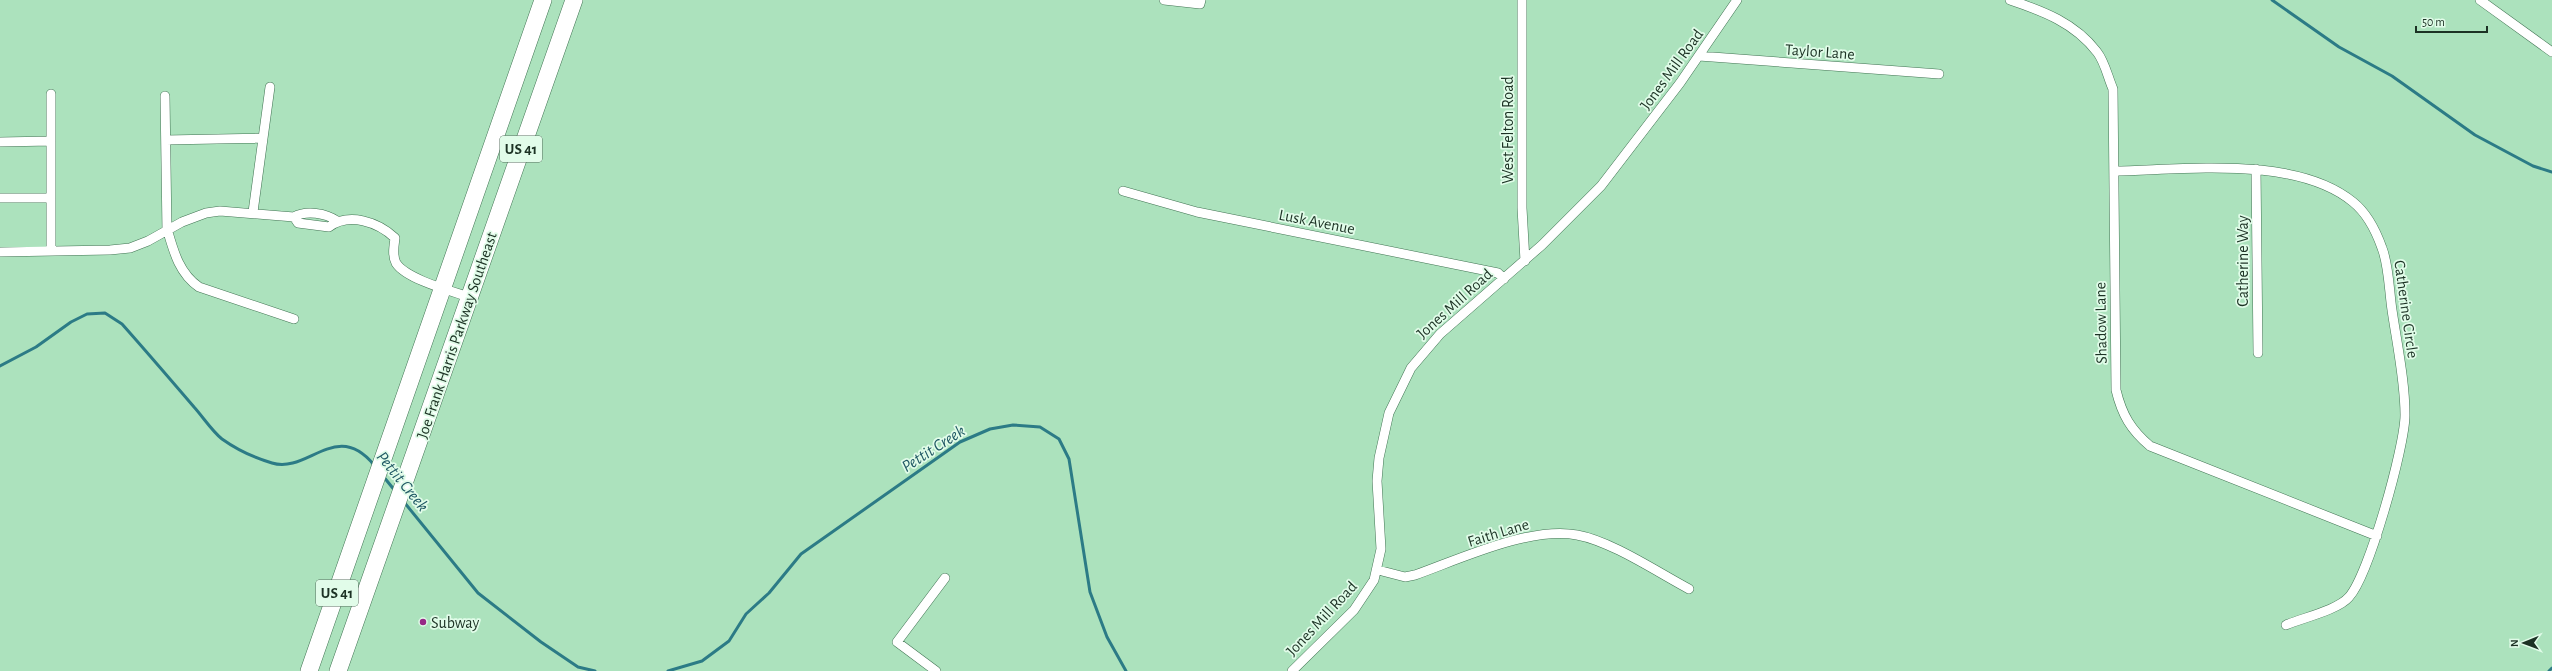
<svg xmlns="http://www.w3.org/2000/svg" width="2552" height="671" font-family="'Alegreya Sans',sans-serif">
	<rect width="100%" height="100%" fill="#ace2bd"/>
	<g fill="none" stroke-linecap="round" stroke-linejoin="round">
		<path stroke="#2c7b86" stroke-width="3" d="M 2272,0 L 2339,47 L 2392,76 L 2475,135 L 2533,166 L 2552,172
			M 0,366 L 36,347 L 71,322 L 87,314 L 105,313 L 122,324 C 146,351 170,379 194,407 C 203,417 212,431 222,439 C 236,449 255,458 272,463 C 308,474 336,419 374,465
			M 383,476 L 396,492
			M 404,502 L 478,593 L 541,642 L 578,667 L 595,671
			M 668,671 L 702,661 L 729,641 L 746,614 L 769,593 L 801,554 L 960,442 L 990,429 L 1013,425 L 1040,427 L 1059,439 L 1069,459 L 1090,592 L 1107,637 L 1126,671
			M 2549,671 L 2552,668"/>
		<defs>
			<path id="street" d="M 1164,0 L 1200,4 L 1201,0
				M 1522,0 L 1522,208 L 1525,261
				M 2010,0 C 2043,11 2075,23 2097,52 C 2105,62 2108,78 2113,89 L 2116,390 C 2122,415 2131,430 2150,446 L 2377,536
				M 2480,0 L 2552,52
				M 1699,56 L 1939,74
				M 51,94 L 51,251
				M 165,96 L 167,232
				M 166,140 L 263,138
				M 0,142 L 51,141
				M 2256,169 L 2258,353
				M 2114,171 C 2184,170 2296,155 2353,202 C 2368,214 2376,231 2382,248 C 2389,266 2389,290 2392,310 C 2397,344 2405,381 2405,415 C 2405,446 2369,575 2349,597 C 2338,610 2302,618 2286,625
				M 1123,191 L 1197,212 L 1498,273 L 1504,279
				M 0,198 L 51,198
				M 253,212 L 270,87
				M 294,217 L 298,223 L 329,227 C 349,212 378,222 395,238 C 394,246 392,255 396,263 C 406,279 451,291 469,297
				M 168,232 C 174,253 180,274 199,287 L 294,319
				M 0,252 L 110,250 L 130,248 L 148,241 L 182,222 L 206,213 L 220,211 L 294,217 C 306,210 326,213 337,221
				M 1378,570 L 1405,577 L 1415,575 C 1460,559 1530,526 1577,535 C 1611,541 1657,572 1689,589
				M 936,671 L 897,642 L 945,578
				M 1292,671 L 1354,610 L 1374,580 L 1381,549 L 1377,481 L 1379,458 L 1389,413 L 1411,368 L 1440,334 L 1542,245 L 1601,186 L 1680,83 L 1737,0"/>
			<path id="highway" d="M 309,671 L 543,0
				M 338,671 L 574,0"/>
		</defs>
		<use href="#street" stroke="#417453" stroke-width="10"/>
		<use href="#highway" stroke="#417453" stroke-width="18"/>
		<use href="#street" stroke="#fff" stroke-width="9"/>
		<use href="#highway" stroke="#fff" stroke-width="17"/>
	</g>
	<circle fill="#972786" stroke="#e1fce9" stroke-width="1.5" cx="423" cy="622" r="4"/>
	<g text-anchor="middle" stroke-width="3.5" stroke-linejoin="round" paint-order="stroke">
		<g fill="#e1fce9" stroke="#576f5f" stroke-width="1">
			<rect x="500" y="136" width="42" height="26" rx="3"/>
			<rect x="316" y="580" width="42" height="26" rx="3"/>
		</g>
		<g font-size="15" font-weight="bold" fill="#1c3224">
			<text x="521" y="154">US 41</text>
			<text x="337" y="598">US 41</text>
		</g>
		<g font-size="16" fill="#1c3224" stroke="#e1fce9">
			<text transform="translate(1820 51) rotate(4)" y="6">Taylor Lane</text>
			<text transform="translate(1671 69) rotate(-54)" y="6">Jones Mill Road</text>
			<text transform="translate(1507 130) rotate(-90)" y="6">West Felton Road</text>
			<text transform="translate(1317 221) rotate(11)" y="6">Lusk Avenue</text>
			<text transform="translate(2242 261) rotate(-90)" y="6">Catherine Way</text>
			<text transform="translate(1454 303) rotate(-42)" y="6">Jones Mill Road</text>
			<text transform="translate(2407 309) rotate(82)" y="6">Catherine Circle</text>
			<text transform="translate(2100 323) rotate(-91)" y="6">Shadow Lane</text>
			<text transform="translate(456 335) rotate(-71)" y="6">Joe Frank Harris Parkway Southeast</text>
			<text transform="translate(1498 532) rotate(-17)" y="6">Faith Lane</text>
			<text transform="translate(1321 618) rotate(-47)" y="6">Jones Mill Road</text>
		</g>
		<g font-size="16" fill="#1c3224" stroke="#e1fce9" text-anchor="start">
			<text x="431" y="628">Subway</text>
		</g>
		<g font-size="17" font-style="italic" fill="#205864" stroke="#e1fce9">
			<text transform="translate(933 448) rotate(-33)" y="6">Pettit Creek</text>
			<text transform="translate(403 481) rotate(51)" y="6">Pettit Creek</text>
		</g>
	</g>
	<g transform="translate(2524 643) rotate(269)" stroke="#e1fce9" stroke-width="3" paint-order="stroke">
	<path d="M0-3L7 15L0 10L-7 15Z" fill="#1c3224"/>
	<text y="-6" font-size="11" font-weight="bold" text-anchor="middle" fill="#1c3224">N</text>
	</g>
	<path d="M2416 26v6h71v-6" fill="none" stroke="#1c3224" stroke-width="2"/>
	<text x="2422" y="26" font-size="12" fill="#1c3224" stroke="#e1fce9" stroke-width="3" paint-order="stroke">50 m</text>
</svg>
